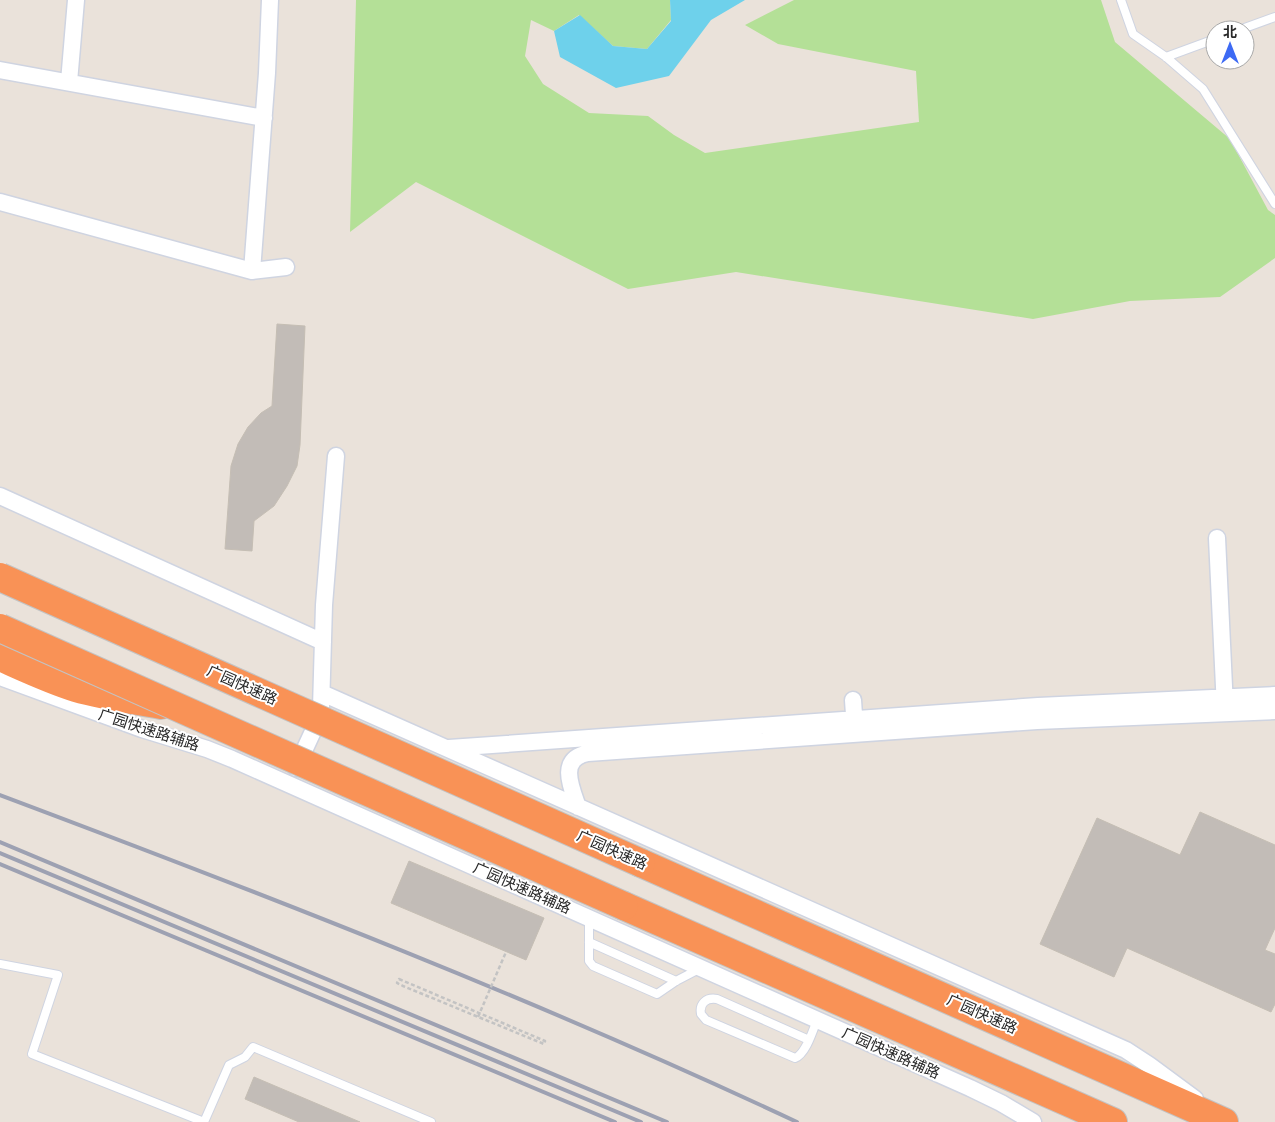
<svg xmlns="http://www.w3.org/2000/svg" width="1275" height="1122" font-family="Jost,'Noto Sans SC',sans-serif">
	<rect width="100%" height="100%" fill="#eae2da"/>
	<path fill="#b4e097" d="M 356,0 L 670,0 L 671,20 L 647,49 L 613,46 L 579,15 L 554,31 L 531,20 L 525,56 L 543,84 L 589,113 L 648,116 L 674,135 L 705,153 L 919,122 L 916,71 L 778,44 L 745,25 L 794,0 L 1101,0 L 1115,42 L 1230,139 L 1268,210 L 1275,215 L 1275,258 L 1220,297 L 1130,301 L 1033,319 L 736,272 L 628,289 L 416,182 L 350,232 Z"/>
	<path fill="#6ed1eb" d="M 670,0 L 745,0 L 711,20 L 669,76 L 616,88 L 560,57 L 554,31 L 580,15 L 613,46 L 647,49 L 671,21 Z"/>
	<path fill="#c2bcb7" stroke="#c5beb4" d="M 277,324 L 305,326 L 300,445 L 297,466 L 287,486 L 274,506 L 254,521 L 252,551 L 225,549 L 231,466 L 238,444 L 248,427 L 261,413 L 272,406 Z
		M 1200,812 L 1275,845 L 1275,928 L 1265,950 L 1275,954 L 1275,1004 L 1271,1012 L 1127,948 L 1114,977 L 1040,944 L 1097,818 L 1180,855 Z
		M 409,861 L 544,918 L 526,960 L 391,903 Z
		M 254,1077 L 360,1122 L 299,1122 L 245,1099 Z"/>
	<g fill="none" stroke-linecap="round" stroke-linejoin="round">
		<defs>
			<path id="lane" d="M 1121,0 L 1133,34 L 1166,57 L 1203,89 L 1275,204
				M 1239,30 L 1275,17
				M 1166,57 L 1215,39
				M 589,918 L 589,961 L 593,966 L 657,994 L 676,981 L 701,968
				M 589,942 L 676,981
				M 0,964 L 58,975 L 32,1054 L 204,1122
				M 809,1040 L 717,999 C 706,997 699,1004 701,1014 L 706,1020 L 795,1058 C 806,1054 813,1030 817,1020
				M 204,1122 L 229,1065 L 245,1057 L 253,1047 L 431,1122"/>
			<path id="street" d="M 0,70 L 264,118
				M 69,82 L 76,0
				M 0,202 L 252,271 L 286,267
				M 252,271 L 267,73 L 270,0
				M 0,496 L 323,642
				M 1217,538 L 1225,708
				M 0,677 L 142,729 L 207,749 L 232,759 L 970,1088 L 1001,1103 L 1033,1122
				M 322,693 L 1126,1050 L 1149,1065 L 1195,1099
				M 853,700 L 855,730
				M 449,748 L 1038,706 L 1275,695
				M 296,768 L 315,727 L 321,708 L 324,605 L 336,456
				M 578,807 C 571,787 558,759 588,753 L 1037,721 L 1275,711"/>
			<path id="highway" d="M 0,657 C 25,668 50,680 76,688 C 104,696 133,700 161,705
				M 641,863 L 1224,1122
				M 624,906 L 1113,1122"/>
		</defs>
		<use href="#lane" stroke="#cfd4e1" stroke-width="10"/>
		<use href="#street" stroke="#cfd4e1" stroke-width="19"/>
		<use href="#highway" stroke="#c3c3c3" stroke-width="30"/>
		<path stroke="#c3c3c3" stroke-width="2.5" stroke-dasharray="4 2.5" stroke-linecap="butt" d="M 399,979 L 545,1041 L 544,1044 L 403,986 L 397,983 Z"/>
		<use href="#lane" stroke="#fff" stroke-width="8"/>
		<use href="#street" stroke="#fff" stroke-width="16"/>
		<use href="#highway" stroke="#f99256" stroke-width="28"/>
		<path stroke="#9da1b2" stroke-width="4" d="M 0,795 C 269,896 537,1000 797,1122
			M 0,842 L 667,1122
			M 0,853 L 641,1122
			M 0,864 L 615,1122"/>
		<defs>
			<path id="highway-bridge" d="M 0,577 L 641,863
				M 0,628 L 624,906"/>
		</defs>
		<use href="#highway-bridge" stroke="#c3c3c3" stroke-width="30" stroke-linecap="butt"/>
		<path stroke="#c3c3c3" stroke-width="2.5" stroke-dasharray="4 2.5" stroke-linecap="butt" d="M 478,1017 L 506,952"/>
		<use href="#highway-bridge" stroke="#f99256" stroke-width="28"/>
	</g>
	<g text-anchor="middle" stroke-width="4" stroke-linejoin="round" paint-order="stroke">
		<g font-size="15" fill="#282828" stroke="#fff">
			<text transform="translate(242 685) rotate(24)" y="5">广园快速路</text>
			<text transform="translate(149 730) rotate(18)" y="5">广园快速路辅路</text>
			<text transform="translate(612 850) rotate(24)" y="5">广园快速路</text>
			<text transform="translate(522 888) rotate(24)" y="5">广园快速路辅路</text>
			<text transform="translate(982 1014) rotate(24)" y="5">广园快速路</text>
			<text transform="translate(891 1053) rotate(24)" y="5">广园快速路辅路</text>
		</g>
	</g>
	<g transform="translate(1230 45)"><circle r="24" fill="#ffffff" stroke="#a9a9a9"/>
	<path d="M0-4L9 19L0 12L-9 19Z" fill="#3d6af4"/>
	<text y="-8" font-size="14" font-weight="bold" text-anchor="middle" fill="#282828">北</text>
	</g>
</svg>
